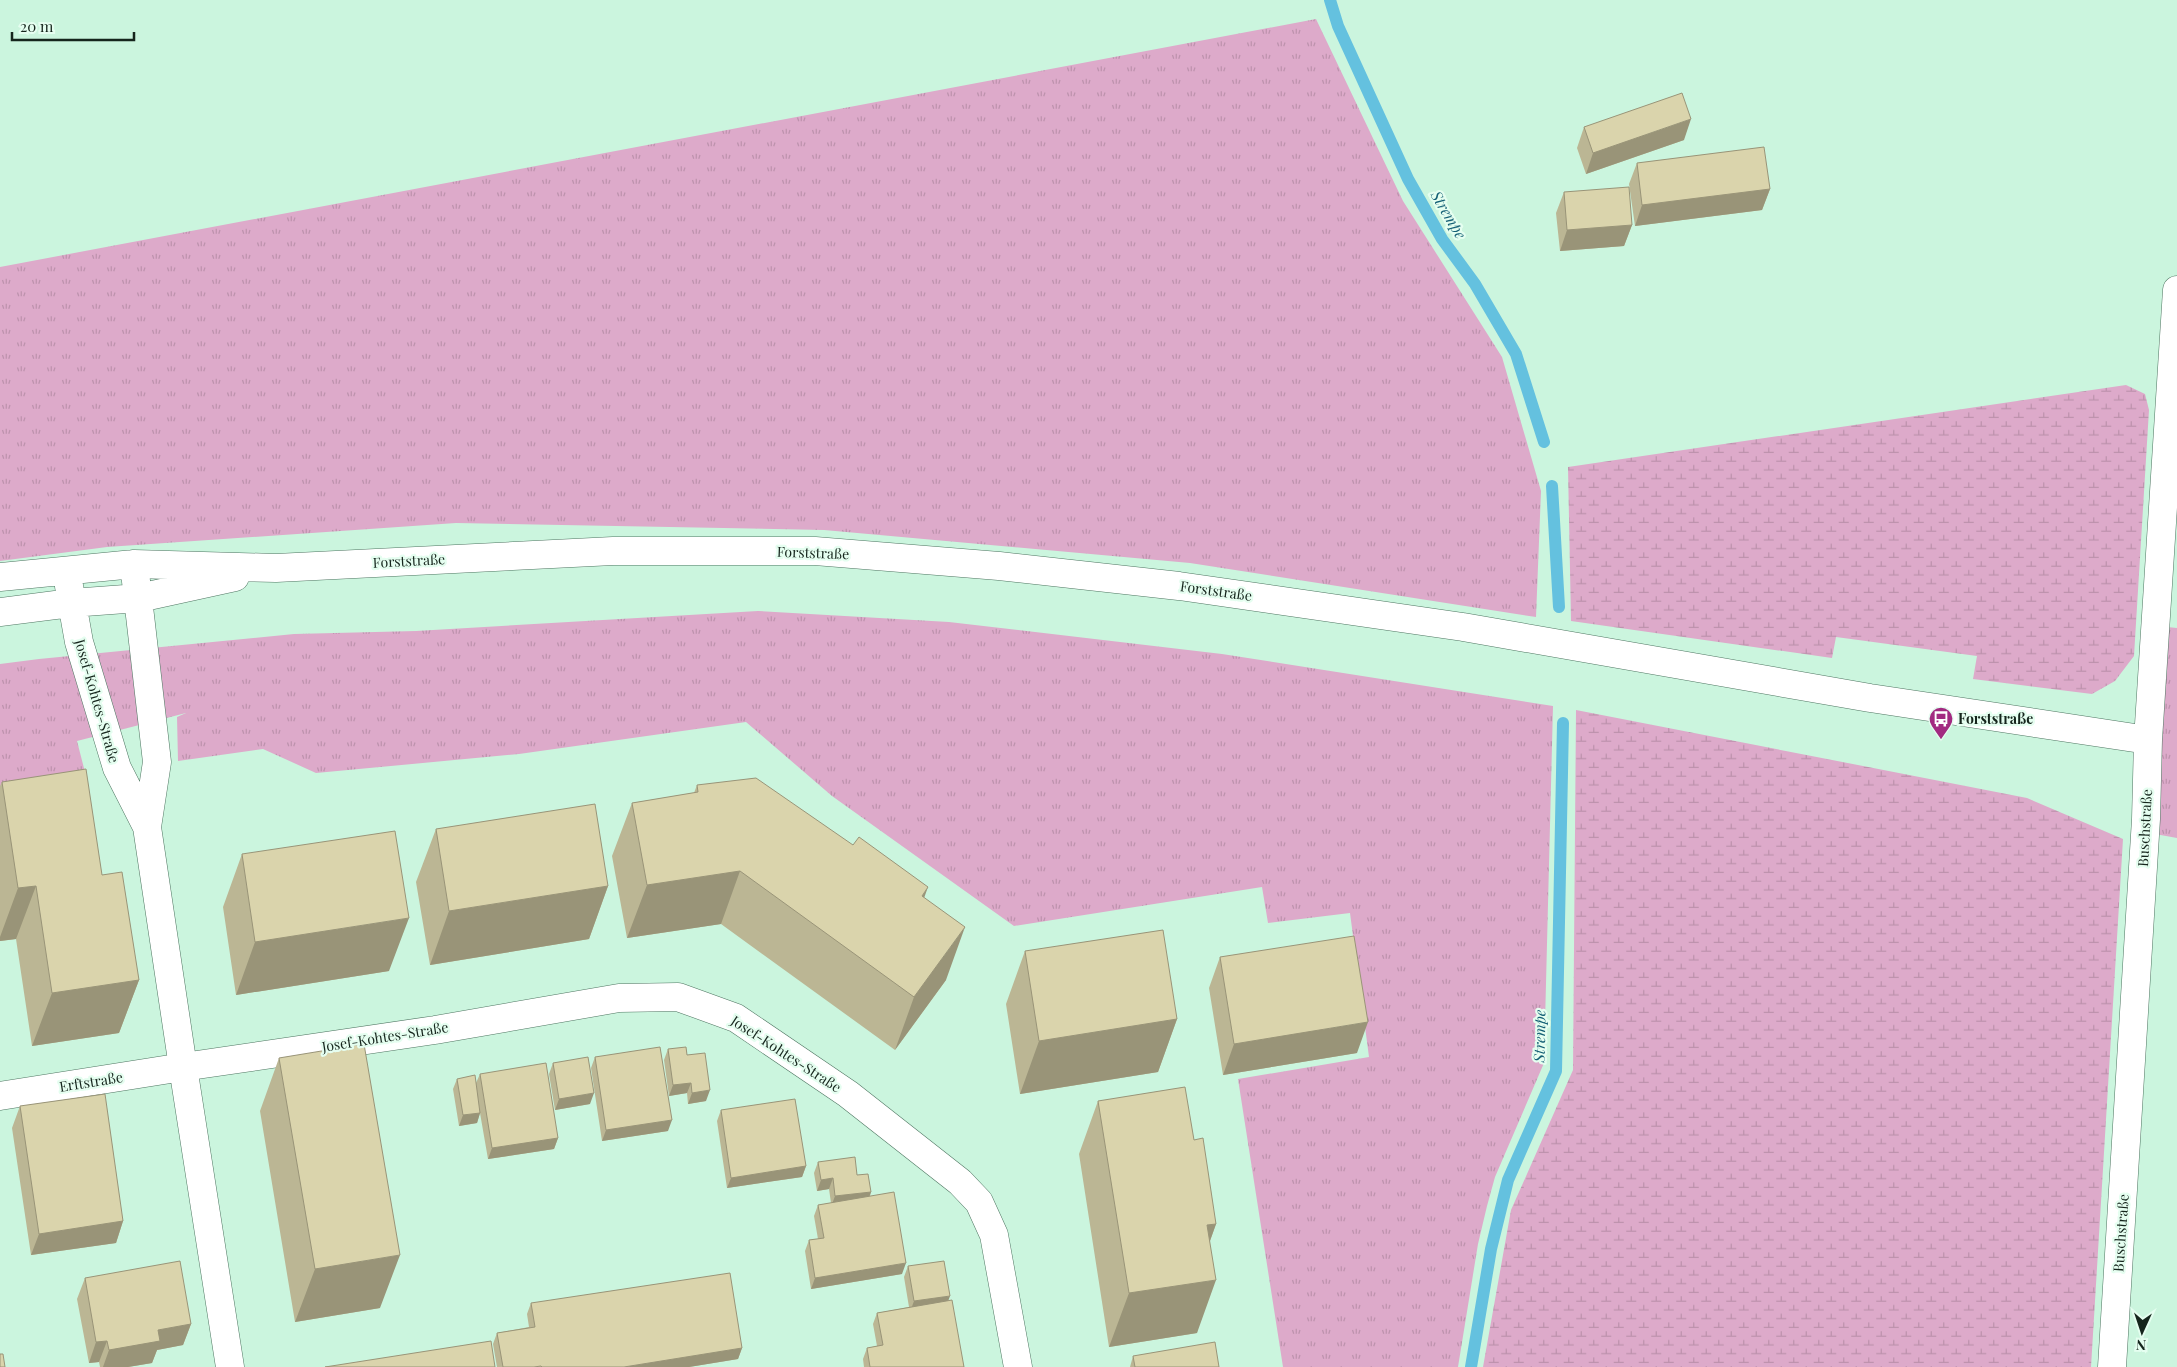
<svg xmlns="http://www.w3.org/2000/svg" width="2177" height="1367" font-family="'Playfair Display',serif">
	<defs>
		<pattern id="grass-tufts" width="24" height="20" patternUnits="userSpaceOnUse" patternTransform="scale(1.25)"><rect width="24" height="20" fill="#ddaaca"/><path d="M3 7l-1-3M5 7V3M7 7l1-3M15 17l-1-3M17 17v-4M19 17l1-3" fill="none" stroke="#bd92ad"/></pattern>
		<pattern id="wetland-marsh" width="20" height="14" patternUnits="userSpaceOnUse" patternTransform="scale(1.25)"><rect width="20" height="14" fill="#ddaaca"/><path d="M1 5h8M5 5V1M11 12h8M15 12V8" fill="none" stroke="#bd92ad"/></pattern>
	</defs>
	<rect width="100%" height="100%" fill="#cbf5de"/>
	<path fill="url(#grass-tufts)" d="M 1316,19 L 1403,201 L 1502,357 L 1541,491 L 1536,617 L 1190,563 L 824,530 L 456,523 L 107,547 L 0,561 L 0,267 Z
		M 758,611 L 949,622 L 1222,654 L 1553,706 L 1544,1063 L 1495,1177 L 1487,1206 L 1478,1244 L 1458,1367 L 1283,1367 L 1238,1079 L 1369,1057 L 1350,913 L 1268,923 L 1262,887 L 1014,926 L 832,796 L 746,722 L 519,754 L 316,773 L 263,749 L 178,761 L 177,717 L 186,713 L 77,741 L 86,776 L 0,788 L 0,664 L 39,659 L 294,634 L 416,631 Z
		M 2167,627 L 2177,628 L 2177,838 L 2155,834 Z"/>
	<path fill="url(#wetland-marsh)" d="M 2126,385 L 2145,394 L 2149,410 L 2134,656 L 2115,681 L 2092,694 L 1973,679 L 1977,656 L 1836,637 L 1832,658 L 1571,621 L 1568,467 Z
		M 1576,710 L 2027,798 L 2123,839 L 2091,1367 L 1483,1367 L 1511,1210 L 1573,1070 Z"/>
	<g fill="none" stroke-linecap="round" stroke-linejoin="round">
		<path stroke="#64c1df" stroke-width="12" d="M 1330,0 L 1338,26 L 1408,179 L 1442,239 L 1475,284 L 1516,354 L 1544,442
			M 1552,486 L 1559,607
			M 1471,1367 L 1491,1249 L 1508,1180 L 1556,1071 L 1563,723"/>
		<defs>
			<path id="minor" d="M 134,564 L 157,762 L 147,827 L 183,1067 L 435,1030 L 619,998 L 678,997 L 736,1018 L 848,1094 L 960,1182 L 979,1202 L 994,1235 L 1018,1367
				M 0,577 L 134,564 L 276,568 L 613,551 L 815,551 L 999,566 L 1179,586 L 1463,627 L 1870,698 L 2148,740
				M 69,586 L 79,642 L 117,768 L 147,827
				M 0,612 L 71,603 L 139,598 L 235,577
				M 0,1096 L 183,1067 L 230,1367
				M 2112,1367 L 2146,819 L 2148,740 L 2177,290"/>
		</defs>
		<use href="#minor" stroke="#4f7662" stroke-width="29"/>
		<use href="#minor" stroke="#fff" stroke-width="28"/>
	</g>
	<path fill="#bbb694" d="M 1584,127 L 1684,140 L 1586,174 L 1577,148 Z
		M 1637,163 L 1770,189 L 1762,210 L 1635,226 L 1629,184 Z
		M 1564,192 L 1632,225 L 1624,246 L 1560,251 L 1556,213 Z
		M 2,782 L 102,875 L 139,980 L 119,1033 L 32,1046 L 16,939 L 0,941 L 0,786 Z
		M 697,785 L 924,898 L 946,980 L 895,1050 L 721,924 L 627,938 L 612,856 L 632,803 L 694,793 Z
		M 436,829 L 608,886 L 589,939 L 430,965 L 416,882 Z
		M 242,854 L 389,971 L 236,995 L 223,907 Z
		M 1025,951 L 1177,1019 L 1158,1072 L 1020,1094 L 1006,1004 Z
		M 1220,957 L 1357,1053 L 1223,1075 L 1209,988 Z
		M 668,1049 L 687,1055 L 706,1101 L 688,1104 L 687,1093 L 669,1096 L 664,1060 Z
		M 595,1057 L 668,1131 L 602,1141 L 591,1068 Z
		M 279,1058 L 380,1308 L 295,1322 L 260,1111 Z
		M 553,1063 L 590,1104 L 555,1110 L 549,1074 Z
		M 480,1074 L 558,1138 L 554,1149 L 488,1159 L 480,1113 L 477,1123 L 459,1126 L 453,1089 L 457,1079 L 476,1083 Z
		M 1098,1101 L 1194,1140 L 1216,1224 L 1210,1241 L 1197,1333 L 1109,1347 L 1079,1154 Z
		M 20,1106 L 123,1221 L 116,1243 L 31,1255 L 12,1128 Z
		M 721,1110 L 806,1166 L 802,1177 L 727,1188 L 717,1121 Z
		M 818,1162 L 857,1175 L 871,1192 L 870,1196 L 902,1274 L 811,1289 L 805,1251 L 809,1240 L 818,1239 L 814,1216 L 818,1205 L 831,1203 L 829,1189 L 817,1191 L 814,1173 Z
		M 908,1266 L 948,1301 L 964,1367 L 864,1367 L 863,1359 L 867,1348 L 877,1346 L 873,1324 L 877,1313 L 909,1307 L 904,1277 Z
		M 85,1278 L 191,1324 L 183,1345 L 157,1350 L 152,1363 L 128,1367 L 100,1367 L 99,1362 L 89,1363 L 77,1299 Z
		M 531,1303 L 742,1348 L 738,1359 L 689,1367 L 497,1367 L 493,1344 L 497,1333 L 529,1327 L 527,1314 Z
		M 1133,1356 L 1219,1367 L 1130,1367 Z"/>
	<path fill="#999478" d="M 1691,119 L 1684,140 L 1586,174 L 1593,153 Z
		M 1770,189 L 1762,210 L 1635,226 L 1642,205 Z
		M 1632,225 L 1624,246 L 1560,251 L 1567,230 Z
		M 740,871 L 721,924 L 627,938 L 647,885 Z
		M 36,886 L 16,939 L 0,941 L 0,937 L 18,888 Z
		M 608,886 L 589,939 L 430,965 L 449,911 Z
		M 928,887 L 909,940 L 922,896 Z
		M 409,918 L 389,971 L 236,995 L 255,942 Z
		M 965,927 L 946,980 L 895,1050 L 914,997 Z
		M 139,980 L 119,1033 L 32,1046 L 52,993 Z
		M 1177,1019 L 1158,1072 L 1020,1094 L 1039,1041 Z
		M 1368,1022 L 1357,1053 L 1223,1075 L 1234,1044 Z
		M 691,1083 L 687,1093 L 669,1096 L 673,1085 Z
		M 710,1090 L 706,1101 L 688,1104 L 692,1093 Z
		M 594,1093 L 590,1104 L 555,1110 L 559,1099 Z
		M 480,1113 L 477,1123 L 459,1126 L 463,1115 Z
		M 672,1120 L 668,1131 L 602,1141 L 606,1130 Z
		M 558,1138 L 554,1149 L 488,1159 L 492,1148 Z
		M 806,1166 L 802,1177 L 727,1188 L 731,1178 Z
		M 833,1178 L 829,1189 L 817,1191 L 821,1180 Z
		M 871,1192 L 867,1203 L 831,1207 L 835,1196 Z
		M 123,1221 L 116,1243 L 31,1255 L 39,1234 Z
		M 1216,1224 L 1197,1277 L 1207,1225 Z
		M 400,1255 L 380,1308 L 295,1322 L 315,1269 Z
		M 906,1263 L 902,1274 L 811,1289 L 815,1278 Z
		M 1216,1280 L 1197,1333 L 1109,1347 L 1129,1293 Z
		M 950,1296 L 946,1307 L 910,1312 L 914,1301 Z
		M 191,1324 L 183,1345 L 157,1350 L 152,1363 L 128,1367 L 103,1367 L 109,1350 L 158,1330 Z
		M 107,1341 L 99,1362 L 89,1363 L 96,1342 Z
		M 742,1348 L 738,1359 L 689,1367 L 624,1367 Z"/>
	<path fill="#dad4ac" stroke="#999478" d="M 1682,93 L 1691,119 L 1593,153 L 1584,127 Z
		M 1764,147 L 1770,189 L 1642,205 L 1637,163 Z
		M 1629,187 L 1632,225 L 1567,230 L 1564,192 Z
		M 86,769 L 102,875 L 122,872 L 139,980 L 52,993 L 36,886 L 18,888 L 2,782 Z
		M 756,778 L 853,845 L 859,837 L 928,887 L 922,896 L 965,927 L 914,997 L 740,871 L 647,885 L 632,803 L 698,792 L 697,785 Z
		M 595,804 L 608,886 L 449,911 L 436,829 Z
		M 395,831 L 409,918 L 255,942 L 242,854 Z
		M 1163,930 L 1177,1019 L 1039,1041 L 1025,951 Z
		M 1354,936 L 1368,1022 L 1234,1044 L 1220,957 Z
		M 364,1044 L 400,1255 L 315,1269 L 279,1058 Z
		M 660,1047 L 672,1120 L 606,1130 L 595,1057 Z
		M 686,1047 L 687,1055 L 705,1053 L 710,1090 L 692,1093 L 691,1083 L 673,1085 L 668,1049 Z
		M 588,1057 L 594,1093 L 559,1099 L 553,1063 Z
		M 546,1063 L 558,1138 L 492,1148 L 480,1074 Z
		M 475,1075 L 480,1113 L 463,1115 L 457,1079 Z
		M 1185,1087 L 1194,1140 L 1203,1138 L 1216,1224 L 1207,1225 L 1216,1280 L 1129,1293 L 1098,1101 Z
		M 105,1094 L 123,1221 L 39,1234 L 20,1106 Z
		M 795,1099 L 806,1166 L 731,1178 L 721,1110 Z
		M 855,1157 L 857,1175 L 868,1174 L 871,1192 L 835,1196 L 833,1178 L 821,1180 L 818,1162 Z
		M 894,1192 L 906,1263 L 815,1278 L 809,1240 L 824,1238 L 818,1205 Z
		M 180,1261 L 191,1324 L 158,1330 L 160,1341 L 109,1350 L 107,1341 L 96,1342 L 85,1278 Z
		M 944,1261 L 950,1296 L 914,1301 L 908,1266 Z
		M 730,1273 L 742,1348 L 624,1367 L 542,1367 L 541,1366 L 534,1367 L 503,1367 L 497,1333 L 535,1327 L 531,1303 Z
		M 952,1300 L 964,1367 L 870,1367 L 867,1348 L 883,1345 L 877,1313 Z
		M 491,1341 L 495,1367 L 325,1367 Z
		M 1215,1342 L 1219,1367 L 1135,1367 L 1133,1356 Z
		M 0,1354 L 3,1354 L 5,1367 L 0,1367 Z"/>
	<defs>
		<symbol id="bus-pin" viewBox="-11 -11 22 30"><path d="M0 17L-7.5 6A9.5 9.5 0 1 1 7.5 6Z" fill="#a22a81" stroke="#e5fef0"/><path d="M-5-6H5V4H4V6H2V4H-2V6H-4V4H-5ZM-3.5-4V0h7V-4ZM-3.5 1.2v1.5H-2V1.2ZM2 1.2v1.5H3.5V1.2Z" fill="#fff"/></symbol>
	</defs>
	<g fill-rule="evenodd">
		<use href="#bus-pin" x="1927" y="705" width="28" height="38"/>
	</g>
	<g text-anchor="middle" stroke-width="4.5" stroke-linejoin="round" paint-order="stroke">
		<g font-size="14" fill="#15251c" stroke="#e5fef0">
			<text transform="translate(813 553) rotate(2)" y="5">Forststraße</text>
			<text transform="translate(409 561) rotate(-3)" y="5">Forststraße</text>
			<text transform="translate(1216 591) rotate(8)" y="5">Forststraße</text>
			<text transform="translate(97 701) rotate(74)" y="5">Josef-Kohtes-Straße</text>
			<text transform="translate(2145 828) rotate(-87)" y="5">Buschstraße</text>
			<text transform="translate(385 1037) rotate(-9)" y="5">Josef-Kohtes-Straße</text>
			<text transform="translate(786 1054) rotate(33)" y="5">Josef-Kohtes-Straße</text>
			<text transform="translate(91 1082) rotate(-9)" y="5">Erftstraße</text>
			<text transform="translate(2121 1233) rotate(-86)" y="5">Buschstraße</text>
		</g>
		<g font-size="14" font-weight="bold" fill="#15251c" stroke="#e5fef0" text-anchor="start">
			<text x="1958" y="724">Forststraße</text>
		</g>
		<g font-size="15" font-style="italic" fill="#146075" stroke="#e5fef0">
			<text transform="translate(1448 215) rotate(59)" y="5">Strempe</text>
			<text transform="translate(1540 1036) rotate(-89)" y="5">Strempe</text>
		</g>
	</g>
	<g transform="translate(2142 1332) rotate(183)" stroke="#e5fef0" stroke-width="4" paint-order="stroke">
	<path d="M0-4L9 19L0 12L-9 19Z" fill="#15251c"/>
	<text y="-8" font-size="14" font-weight="bold" text-anchor="middle" fill="#15251c">N</text>
	</g>
	<path d="M12 32v8h122v-8" fill="none" stroke="#15251c" stroke-width="2.5"/>
	<text x="20" y="32" font-size="15" fill="#15251c" stroke="#e5fef0" stroke-width="4" paint-order="stroke">20 m</text>
</svg>
